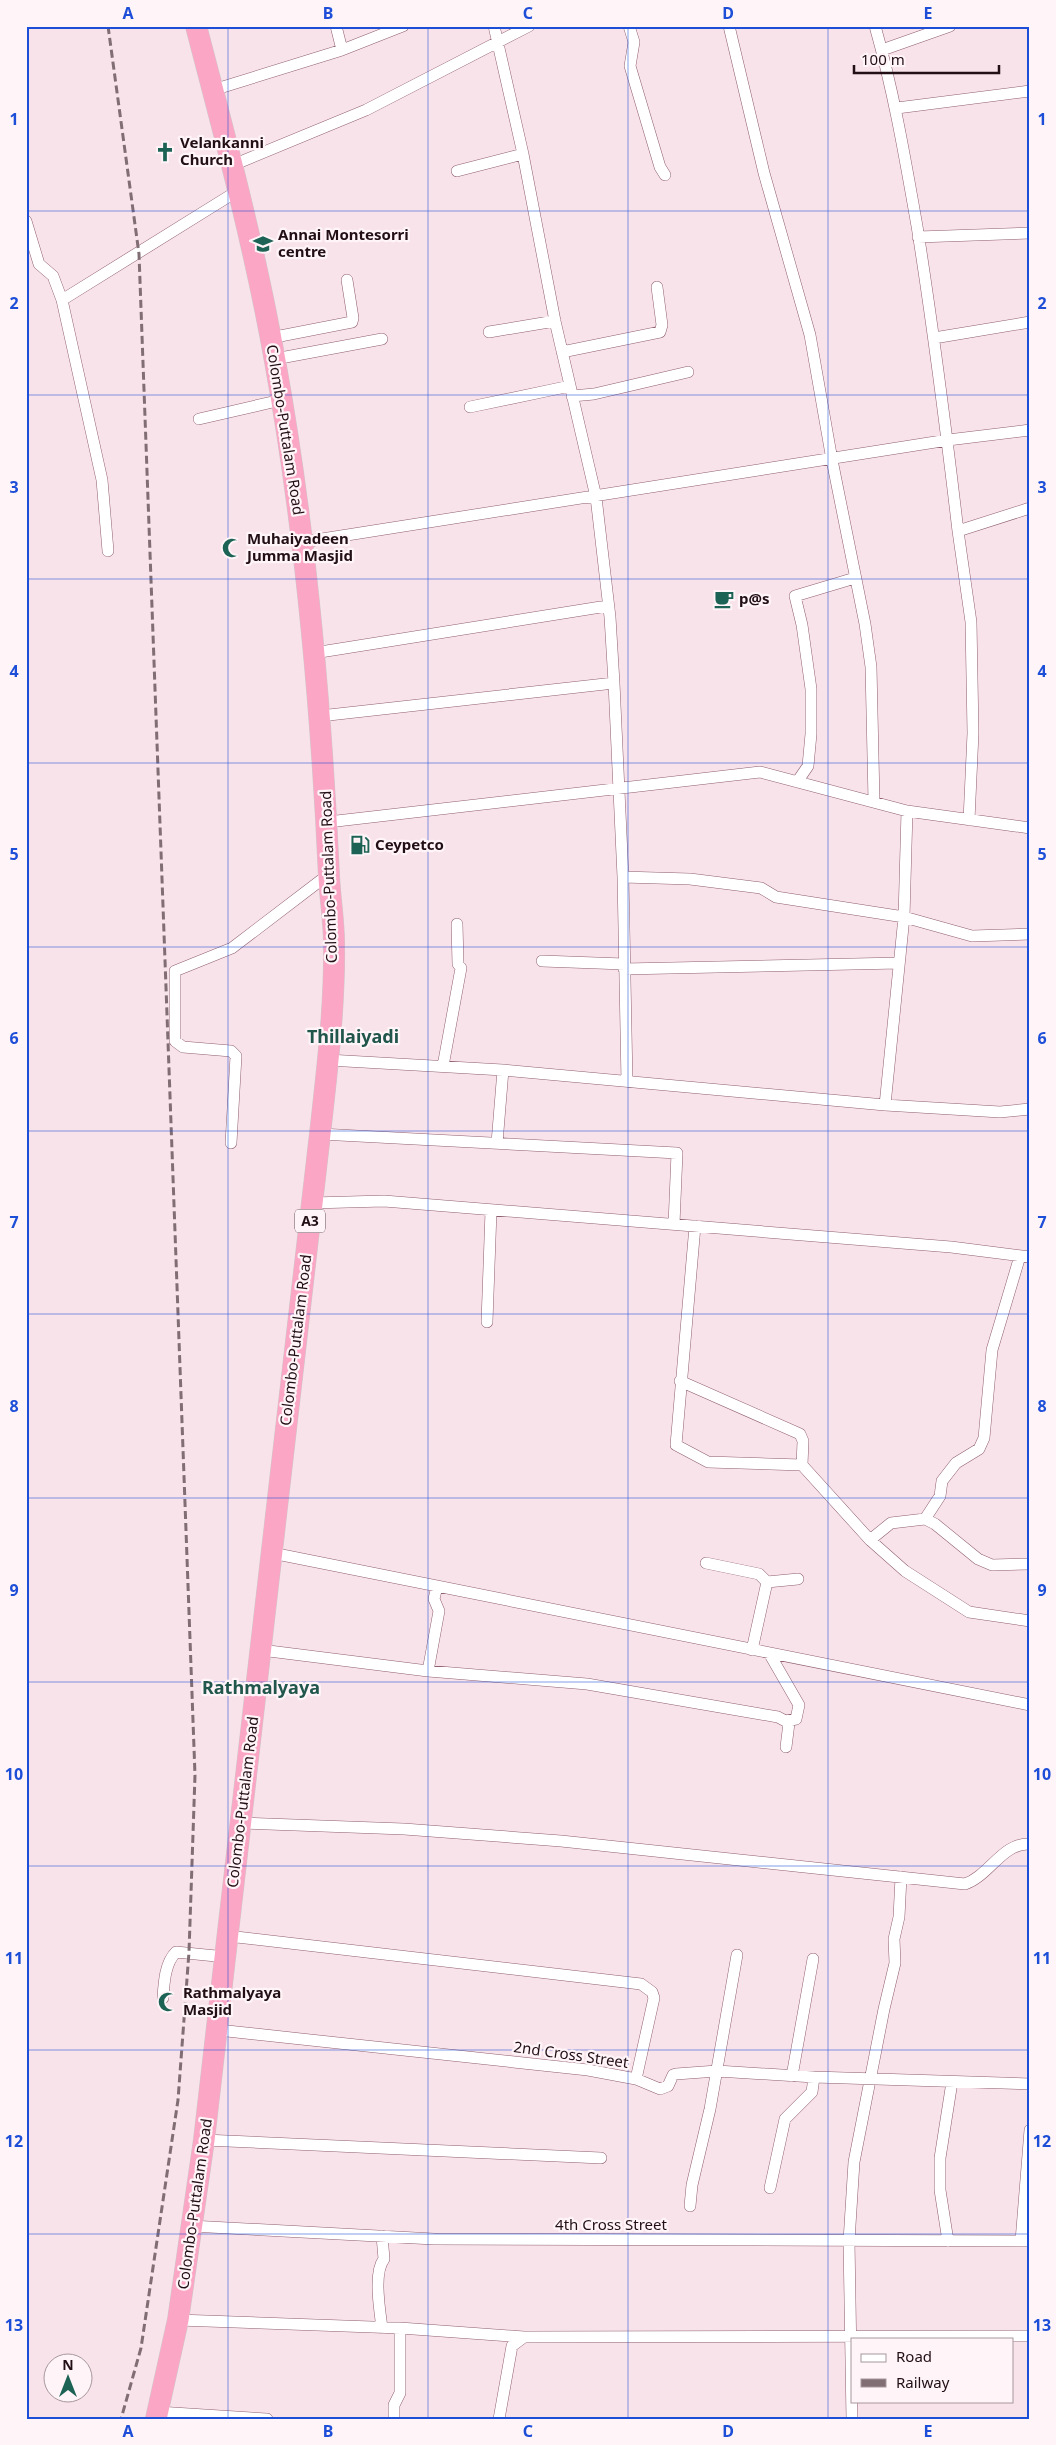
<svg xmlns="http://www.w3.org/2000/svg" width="1056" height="2445" font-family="'Noto Sans',sans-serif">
	<rect width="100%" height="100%" fill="#f9e3ea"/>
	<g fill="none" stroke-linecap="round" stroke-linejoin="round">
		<defs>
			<path id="street" d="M 336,26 L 342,50
				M 494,26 L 523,154 L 555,321 L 596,497 L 589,498
				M 629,26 L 634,42 L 630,66 L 660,167 L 665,175
				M 729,26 L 764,173 L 810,335 L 832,460 L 865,624 L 871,667 L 874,801
				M 875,26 C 894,93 905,158 917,226 C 933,327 946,429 958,531 L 1030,508
				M 882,50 L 950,26
				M 213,90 L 342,50 L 403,26
				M 897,108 L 1030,91
				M 233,165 L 366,110 L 529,26
				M 457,171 L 523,154
				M 26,221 L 39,264 L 53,276 L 62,300 L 102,480 L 108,551
				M 918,237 L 1030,233
				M 62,300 L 239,190
				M 489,332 L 555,321
				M 270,338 L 352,322 L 353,318 L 347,280
				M 934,338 L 1030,322
				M 562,352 L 660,332 L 662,325 L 657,287
				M 275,359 L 382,339
				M 572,396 L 594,394 L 688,372
				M 470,407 L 570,386
				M 199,419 L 281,400
				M 596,497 L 610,617 L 614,683 L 623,877 L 627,1082
				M 958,531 L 971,622 L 973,733 L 969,820
				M 303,542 L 948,440 L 1030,430
				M 314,653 L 607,606
				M 320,716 L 614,683
				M 797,782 L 808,766 L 811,734 L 811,689 L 802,625 L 795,596 L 855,578
				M 328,822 L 760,772 L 907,811 L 1030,828
				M 623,877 L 690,879 L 761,888 L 776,897 L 904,917 L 907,811
				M 542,961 L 624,964
				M 624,969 L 899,963
				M 328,1060 L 503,1070 L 885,1105 L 1000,1112 L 1030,1109
				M 443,1066 L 461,968 L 458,964 L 457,924
				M 885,1105 L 904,917 L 972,936 L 1030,934
				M 320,1134 L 677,1153 L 674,1224
				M 231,1143 L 236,1056 L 231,1051 L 183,1047 L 175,1041 L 175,971 L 232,948 L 329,874
				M 497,1143 L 503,1070
				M 312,1203 L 384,1201 L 951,1247 L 1030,1257
				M 487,1322 L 491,1211
				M 680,1381 L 800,1434 L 803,1441 L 802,1465 L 708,1462 L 676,1445 L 695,1226
				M 802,1465 L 870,1540 L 905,1571 L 969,1612 L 1030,1621
				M 925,1519 L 940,1496 L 942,1481 L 956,1463 L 979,1449 L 984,1438 L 992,1350 L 1020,1256
				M 870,1540 L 891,1523 L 925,1519 L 935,1524 L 978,1559 L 992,1565 L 1030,1564
				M 272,1553 L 1030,1705
				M 706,1563 L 759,1574 L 767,1582
				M 767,1582 L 798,1579
				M 261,1650 L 428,1671 L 587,1684 L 778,1717 L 789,1723 L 786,1747
				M 752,1650 L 767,1582
				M 769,1653 L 799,1705 L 796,1719 L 786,1721
				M 428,1671 L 439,1611 L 434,1599 L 437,1586
				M 239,1823 L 404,1829 L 561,1841 L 965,1884 C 989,1876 1003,1842 1030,1844
				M 228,1936 L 641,1984 L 652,1992 L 654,1998 L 636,2079
				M 163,1998 C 164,1982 165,1963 176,1952 L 226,1957
				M 218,2030 L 588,2070 L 636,2079 L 660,2089 L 668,2086 L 673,2075 L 676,2074 L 717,2071 L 814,2077 L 1030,2084
				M 792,2076 L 813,1959
				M 204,2140 L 601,2158
				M 770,2188 L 785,2119 L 812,2092 L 814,2077
				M 690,2206 L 692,2185 L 710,2109 L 737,1955
				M 191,2226 L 434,2239 L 1030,2241
				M 948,2241 L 940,2190 L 940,2158 L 952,2082
				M 1021,2241 L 1030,2130
				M 178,2320 L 400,2328 L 400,2393 L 394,2405 L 394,2419
				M 382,2328 C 380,2311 373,2273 384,2259 L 382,2236
				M 400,2328 L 524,2337
				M 158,2412 L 267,2419
				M 499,2419 L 512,2346 L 524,2337 L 1030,2336
				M 852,2419 L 849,2241 L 854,2162 L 884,2009 L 895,1963 L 894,1939 L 899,1917 L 901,1877"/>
			<path id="highway" d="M 156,2419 L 178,2320 L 204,2140 L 320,1134 C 327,1071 335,1006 334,943 C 334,921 330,898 329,876 C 321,703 306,531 275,361 C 255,248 225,137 196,26"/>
		</defs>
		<use href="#street" stroke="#8e5f6f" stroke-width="12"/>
		<use href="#highway" stroke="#cecacc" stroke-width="22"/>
		<use href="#street" stroke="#fff" stroke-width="11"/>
		<use href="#highway" stroke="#fba6c4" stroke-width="21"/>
		<path stroke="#816d74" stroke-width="3" stroke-dasharray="8 4" stroke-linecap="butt" d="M 108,26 L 139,254 L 195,1775 L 189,1952 L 178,2100 L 141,2348 L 121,2419"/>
	</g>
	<path fill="none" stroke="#1d4ed8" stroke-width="1" stroke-opacity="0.55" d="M 228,26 L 228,2419M 428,26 L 428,2419M 628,26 L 628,2419M 828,26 L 828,2419M 26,211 L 1030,211M 26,395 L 1030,395M 26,579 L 1030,579M 26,763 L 1030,763M 26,947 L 1030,947M 26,1131 L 1030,1131M 26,1314 L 1030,1314M 26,1498 L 1030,1498M 26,1682 L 1030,1682M 26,1866 L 1030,1866M 26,2050 L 1030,2050M 26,2234 L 1030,2234"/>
	<defs>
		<symbol id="church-bare" viewBox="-9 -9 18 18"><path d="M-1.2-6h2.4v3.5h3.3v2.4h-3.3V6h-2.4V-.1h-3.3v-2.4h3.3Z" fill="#1d6355" stroke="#fff4f7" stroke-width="2.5" paint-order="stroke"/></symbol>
		<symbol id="school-bare" viewBox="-9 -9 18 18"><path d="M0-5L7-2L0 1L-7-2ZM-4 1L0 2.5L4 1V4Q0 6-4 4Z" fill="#1d6355" stroke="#fff4f7" stroke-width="2.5" paint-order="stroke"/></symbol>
		<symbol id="mosque-bare" viewBox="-9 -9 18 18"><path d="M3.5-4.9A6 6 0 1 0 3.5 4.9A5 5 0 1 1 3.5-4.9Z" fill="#1d6355" stroke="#fff4f7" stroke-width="2.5" paint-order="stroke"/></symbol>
		<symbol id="cafe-bare" viewBox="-9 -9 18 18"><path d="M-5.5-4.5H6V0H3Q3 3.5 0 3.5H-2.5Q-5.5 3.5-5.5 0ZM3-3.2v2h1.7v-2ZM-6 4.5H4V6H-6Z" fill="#1d6355" stroke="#fff4f7" stroke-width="2.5" paint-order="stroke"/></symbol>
		<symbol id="fuel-bare" viewBox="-9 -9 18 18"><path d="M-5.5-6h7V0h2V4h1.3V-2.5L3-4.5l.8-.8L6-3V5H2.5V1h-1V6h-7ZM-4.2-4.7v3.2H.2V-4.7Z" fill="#1d6355" stroke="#fff4f7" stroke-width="2.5" paint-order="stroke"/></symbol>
	</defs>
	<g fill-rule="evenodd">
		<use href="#church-bare" x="151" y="138" width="28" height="28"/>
		<use href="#school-bare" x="249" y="230" width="28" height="28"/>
		<use href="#mosque-bare" x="218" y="534" width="28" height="28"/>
		<use href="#cafe-bare" x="710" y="585" width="28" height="28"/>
		<use href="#fuel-bare" x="346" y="831" width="28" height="28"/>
		<use href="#mosque-bare" x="154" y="1988" width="28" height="28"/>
	</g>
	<g text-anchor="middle" stroke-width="4.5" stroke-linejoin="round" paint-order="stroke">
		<rect fill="#fff4f7" stroke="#64545a" stroke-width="1" x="295" y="1209.5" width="30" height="23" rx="4"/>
		<g font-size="14" font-weight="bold" fill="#220f16">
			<text x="310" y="1226">A3</text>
		</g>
		<g font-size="15" font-weight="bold" fill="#220f16" stroke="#fff4f7" text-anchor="start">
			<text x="180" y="148">Velankanni<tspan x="180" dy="17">Church</tspan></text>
			<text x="278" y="240">Annai Montesorri<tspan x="278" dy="17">centre</tspan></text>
			<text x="247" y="544">Muhaiyadeen<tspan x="247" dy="17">Jumma Masjid</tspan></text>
			<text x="739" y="604">p@s</text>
			<text x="375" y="850">Ceypetco</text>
			<text x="183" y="1998">Rathmalyaya<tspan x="183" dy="17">Masjid</tspan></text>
		</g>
		<g font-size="15" fill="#220f16" stroke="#fff4f7">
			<text transform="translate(285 430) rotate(81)" y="5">Colombo-Puttalam Road</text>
			<text transform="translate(329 877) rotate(-92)" y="5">Colombo-Puttalam Road</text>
			<text transform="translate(296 1340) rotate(-83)" y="5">Colombo-Puttalam Road</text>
			<text transform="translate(243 1802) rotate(-83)" y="5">Colombo-Puttalam Road</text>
			<text transform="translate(571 2055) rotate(8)" y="5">2nd Cross Street</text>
			<text transform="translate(195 2204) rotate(-82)" y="5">Colombo-Puttalam Road</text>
			<text x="611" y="2230">4th Cross Street</text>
		</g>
		<g font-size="18" font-weight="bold" fill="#20564b" stroke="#fff4f7">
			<text x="353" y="1043">Thillaiyadi</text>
			<text x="261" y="1694">Rathmalyaya</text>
		</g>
	</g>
	<rect width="1056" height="2445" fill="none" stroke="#fff4f7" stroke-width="55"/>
	<rect x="851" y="2338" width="162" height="65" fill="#fff4f7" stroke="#a7989d"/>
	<rect x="861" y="2354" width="25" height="8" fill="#ffffff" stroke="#a7989d"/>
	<text x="896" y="2362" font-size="15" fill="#220f16">Road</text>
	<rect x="861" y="2379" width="25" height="8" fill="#816d74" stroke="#a7989d"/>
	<text x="896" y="2388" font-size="15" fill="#220f16">Railway</text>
	<g transform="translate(68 2378)"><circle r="24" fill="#fff4f7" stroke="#a7989d"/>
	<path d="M0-4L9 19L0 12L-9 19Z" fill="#1d6355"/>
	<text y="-8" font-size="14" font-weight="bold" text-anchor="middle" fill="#220f16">N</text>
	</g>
	<path d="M854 65v8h145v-8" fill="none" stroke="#220f16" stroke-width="2.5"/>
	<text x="861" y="65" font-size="15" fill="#220f16" stroke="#fff4f7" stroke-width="4" paint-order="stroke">100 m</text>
	<rect x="28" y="28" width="1000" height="2390" fill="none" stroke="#1d4ed8" stroke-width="2"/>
	<g font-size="16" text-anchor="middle" font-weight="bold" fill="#1d4ed8">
		<text x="128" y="19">A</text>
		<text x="328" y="19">B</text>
		<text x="528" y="19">C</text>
		<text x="728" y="19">D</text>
		<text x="928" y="19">E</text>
		<text x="14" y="125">1</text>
		<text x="1042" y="125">1</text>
		<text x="14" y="309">2</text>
		<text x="1042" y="309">2</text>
		<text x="14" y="493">3</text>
		<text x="1042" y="493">3</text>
		<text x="14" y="677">4</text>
		<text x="1042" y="677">4</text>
		<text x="14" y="860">5</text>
		<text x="1042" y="860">5</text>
		<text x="14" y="1044">6</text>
		<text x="1042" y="1044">6</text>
		<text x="14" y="1228">7</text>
		<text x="1042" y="1228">7</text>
		<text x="14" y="1412">8</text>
		<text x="1042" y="1412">8</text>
		<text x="14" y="1596">9</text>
		<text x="1042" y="1596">9</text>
		<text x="14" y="1780">10</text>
		<text x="1042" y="1780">10</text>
		<text x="14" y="1964">11</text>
		<text x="1042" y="1964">11</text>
		<text x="14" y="2147">12</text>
		<text x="1042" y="2147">12</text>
		<text x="14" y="2331">13</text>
		<text x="1042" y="2331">13</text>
		<text x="128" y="2437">A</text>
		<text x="328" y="2437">B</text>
		<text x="528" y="2437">C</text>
		<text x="728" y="2437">D</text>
		<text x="928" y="2437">E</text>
	</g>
</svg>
